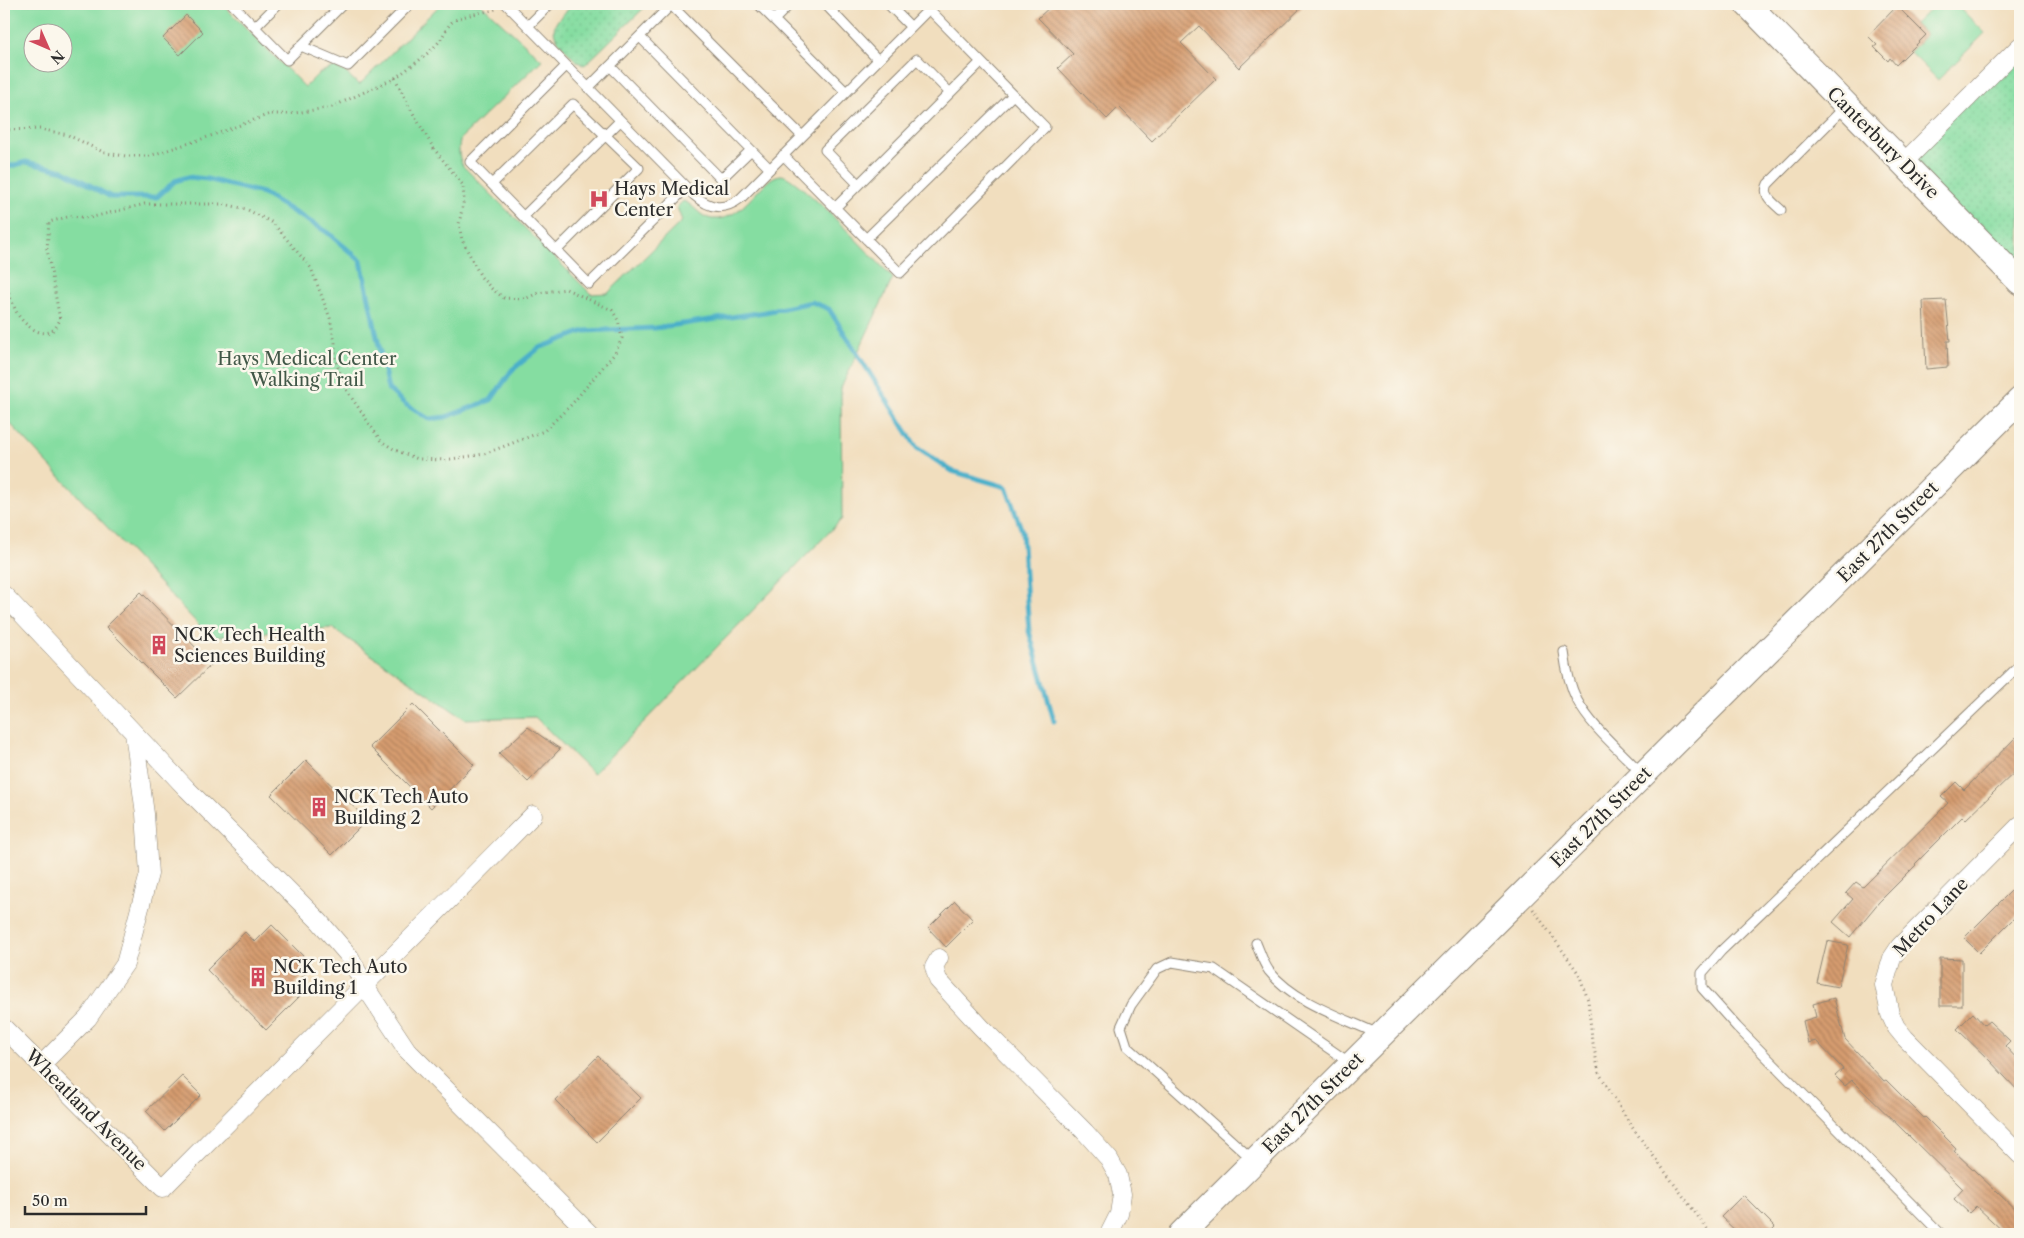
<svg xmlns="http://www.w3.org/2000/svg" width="2024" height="1238" font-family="'Libre Caslon Text',serif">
	<defs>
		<pattern id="grass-dots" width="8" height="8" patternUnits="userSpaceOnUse" patternTransform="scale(1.25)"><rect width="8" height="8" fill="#85dda1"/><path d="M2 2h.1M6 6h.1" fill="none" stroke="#73be8b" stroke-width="1.8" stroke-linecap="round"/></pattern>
		<pattern id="building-back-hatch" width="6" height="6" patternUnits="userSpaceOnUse" patternTransform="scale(1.25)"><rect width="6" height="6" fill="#d69c6f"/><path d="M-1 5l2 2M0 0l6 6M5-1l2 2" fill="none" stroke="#ae7f5b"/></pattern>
	</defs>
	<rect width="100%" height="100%" fill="#fbf7ec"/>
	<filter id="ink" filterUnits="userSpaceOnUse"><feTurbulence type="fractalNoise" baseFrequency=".02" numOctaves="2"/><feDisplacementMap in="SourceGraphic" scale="10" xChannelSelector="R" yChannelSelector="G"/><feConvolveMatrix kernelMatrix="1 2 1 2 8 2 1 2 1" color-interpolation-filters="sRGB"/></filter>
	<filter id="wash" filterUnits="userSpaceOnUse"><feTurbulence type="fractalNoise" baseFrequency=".0096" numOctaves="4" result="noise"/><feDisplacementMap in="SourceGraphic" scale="20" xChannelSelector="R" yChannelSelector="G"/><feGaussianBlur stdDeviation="1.12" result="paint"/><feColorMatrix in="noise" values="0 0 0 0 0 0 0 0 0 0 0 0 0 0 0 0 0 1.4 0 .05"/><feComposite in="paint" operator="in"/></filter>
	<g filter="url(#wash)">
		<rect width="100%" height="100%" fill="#f1debe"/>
		<path fill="url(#grass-dots)" stroke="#588466" d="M 574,4 L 648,4 L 586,64 L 583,65 C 576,62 570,55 565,49 C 544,28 557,20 574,4 Z
			M 2020,46 L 2020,282 L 1903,163 Z"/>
		<path fill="#85dda1" stroke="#588466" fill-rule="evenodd" d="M 4,4 L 222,4 L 305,87 L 319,73 L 334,67 L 344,71 L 359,85 L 441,4 L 481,4 L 542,60 L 461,138 C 458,148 458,156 463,166 L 591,294 L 608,293 L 682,221 L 677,207 L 683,201 C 694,204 699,217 712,219 C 744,222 761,176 781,175 C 796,174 878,263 893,278 L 841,388 L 842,519 L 593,774 L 535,717 L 465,719 L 332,628 L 210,637 L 4,417 ZM 32,32 L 62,32 L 62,62 L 32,62 Z
			M 1936,4 L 1956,4 L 1985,33 L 1938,80 L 1910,52 L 1926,35 L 1915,24 Z"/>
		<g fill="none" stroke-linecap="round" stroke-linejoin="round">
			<path stroke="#4aafc9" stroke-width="5" d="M 4,168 L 26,162 L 64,171 L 111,197 L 157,197 L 175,181 L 188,177 L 207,179 L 262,193 L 327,232 L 361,261 L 388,389 L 405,404 L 429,419 L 446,417 L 491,400 L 512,370 L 539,348 L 584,331 L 655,328 L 765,312 L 812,302 L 829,309 L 917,448 L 952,471 L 1006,487 L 1022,531 L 1029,631 L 1054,721"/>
		</g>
		<g id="blocks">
			<path fill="url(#building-back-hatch)" d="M 1053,4 L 1305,4 L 1239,68 L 1199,26 L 1181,43 L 1216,79 L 1152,141 L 1119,107 L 1107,119 L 1058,68 L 1073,54 L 1038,18 Z
				M 1897,6 L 1926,35 L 1896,65 L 1890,58 L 1888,61 L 1874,47 L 1877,45 L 1868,36 Z
				M 186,15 L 203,32 L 180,55 L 163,38 Z
				M 1946,300 L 1950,341 L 1947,341 L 1948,367 L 1926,369 L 1923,301 Z
				M 141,592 L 212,664 L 177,698 L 106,627 Z
				M 413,704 L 474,765 L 431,808 L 370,747 Z
				M 528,727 L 560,749 L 528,782 L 499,754 Z
				M 2020,733 L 2020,767 L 1965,820 L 1962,817 L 1915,864 L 1916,865 L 1879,902 L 1850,937 L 1833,922 L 1853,899 L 1846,893 L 1856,882 L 1863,887 L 1948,803 L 1941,797 L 1956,782 L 1964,790 Z
				M 306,760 L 367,820 L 332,855 L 271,795 Z
				M 2020,882 L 2020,912 L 1979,953 L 1964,938 Z
				M 955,901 L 973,920 L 946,947 L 928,928 Z
				M 272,925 L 313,966 L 295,984 L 304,992 L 266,1030 L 207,970 L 245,932 L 255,942 Z
				M 1827,941 L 1848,945 L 1838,987 L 1817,983 Z
				M 1940,958 L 1962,959 L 1962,1006 L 1940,1006 Z
				M 1834,998 L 1845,1039 L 1884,1081 L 1886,1080 L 1924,1118 L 1925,1117 L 1956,1148 L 1954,1151 L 2020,1214 L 2020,1234 L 2006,1234 L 1976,1206 L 1969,1213 L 1954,1199 L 1963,1189 L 1852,1080 L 1845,1086 L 1835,1076 L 1843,1069 L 1816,1041 L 1808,1043 L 1803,1021 L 1816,1017 L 1813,1004 Z
				M 1973,1013 L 1984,1025 L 1989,1021 L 2010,1041 L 2005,1046 L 2020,1062 L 2020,1093 L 1990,1061 L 1957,1029 Z
				M 598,1056 L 641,1098 L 597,1142 L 555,1100 Z
				M 182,1076 L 201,1095 L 165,1131 L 146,1111 Z
				M 1743,1195 L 1775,1227 L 1768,1234 L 1739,1234 L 1721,1217 Z"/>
		</g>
	</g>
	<g filter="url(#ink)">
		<use href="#blocks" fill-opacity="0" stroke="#8e8474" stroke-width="1"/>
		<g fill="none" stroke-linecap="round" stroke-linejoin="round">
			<defs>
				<path id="service" d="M 232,4 L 287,60 L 301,46 L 348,66 L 410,4
					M 506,4 L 694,195 C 710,209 724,211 741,198 L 934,4
					M 758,4 L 846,92
					M 825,4 L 878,60
					M 888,4 L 911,27
					M 774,20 L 790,4
					M 528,26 L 550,4
					M 255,27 L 278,4
					M 640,37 L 770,169
					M 301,46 L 343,4
					M 566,66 L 470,162 L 589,284 L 686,188
					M 610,66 L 721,179 L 751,150
					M 588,88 L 671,5 L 802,136
					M 783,155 L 900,273 L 1045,127 L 929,9
					M 492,184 L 573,104 L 639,168 L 557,250
					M 858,184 L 825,150 L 917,59 L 950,93
					M 835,208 L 981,62
					M 1781,210 C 1773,202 1762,196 1768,184 L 1845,107
					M 524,216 L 620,121
					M 866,239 L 1013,95
					M 1564,652 C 1566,668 1570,686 1577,700 C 1592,728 1620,750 1641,773
					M 1256,943 C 1260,952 1263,963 1269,971 C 1295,1003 1342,1017 1378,1034
					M 1253,1160 L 1127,1046 L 1121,1027 L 1131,1005 L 1157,969 L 1172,962 L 1214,969 L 1350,1063
					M 1941,1234 L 1737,1027 L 1702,988 L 1702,973 L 1721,951 L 2020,665"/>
				<path id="minor" d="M 1903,163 L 2020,46
					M 4,595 L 187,789 L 319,921 L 350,957 L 364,985 L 407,1050 L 590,1234
					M 2020,825 L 1900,946 L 1892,958 L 1884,985 L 1890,1014 L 1896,1027 L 1905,1038 L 2020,1155
					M 939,958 L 934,967 L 938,980 L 981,1027 L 1085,1132 L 1109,1159 L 1118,1175 L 1122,1194 L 1119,1214 L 1109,1234
					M 4,1028 L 163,1188 L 533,815
					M 41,1065 L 88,1018 L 125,964 L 149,874 L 145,814 L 134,733"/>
				<path id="secondary" d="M 1747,4 L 2020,282
					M 1181,1234 L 2020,400"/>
			</defs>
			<use href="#service" stroke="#8e8474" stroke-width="11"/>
			<use href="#minor" stroke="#8e8474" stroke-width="19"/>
			<use href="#secondary" stroke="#8e8474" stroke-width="27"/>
			<path stroke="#8e8474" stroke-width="3" stroke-dasharray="1 4" stroke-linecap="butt" d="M 395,78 C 409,68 425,57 437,44 C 445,36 446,25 455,20 C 467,14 483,13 496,9
				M 4,130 L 40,129 L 68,135 L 105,153 L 126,156 L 149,156 L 205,138 L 270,114 L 289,114 L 332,107 L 395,78 L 410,108 L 434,149 L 463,185 L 464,199 L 459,224 L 462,240 L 481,277 L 492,289 L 504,298 L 525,299 L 538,293 L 566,289 L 612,310 L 618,320 L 622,338 L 615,353 L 571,405 L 544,431 L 484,454 L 445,460 L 418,459 L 395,450 L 381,441 L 345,388 L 335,358 L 335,343 L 330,318 L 311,268 L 273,223 L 246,209 L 224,204 L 145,204 L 89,218 L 71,216 L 49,222 L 47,249 L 60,320 C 58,323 56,328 53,330 C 41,339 23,324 17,313 C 12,303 8,290 4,280
				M 1533,909 L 1579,974 L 1588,1000 L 1592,1038 L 1599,1073 L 1632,1127 L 1711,1234"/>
			<use href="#service" stroke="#fff" stroke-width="9"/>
			<use href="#minor" stroke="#fff" stroke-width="18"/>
			<use href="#secondary" stroke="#fff" stroke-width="25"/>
		</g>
	</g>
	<defs>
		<symbol id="hospital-bare" viewBox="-9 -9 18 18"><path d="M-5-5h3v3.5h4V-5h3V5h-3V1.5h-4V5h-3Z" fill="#d1495b" stroke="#fbf7ec" stroke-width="2.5" paint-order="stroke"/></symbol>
		<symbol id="building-bare" viewBox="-9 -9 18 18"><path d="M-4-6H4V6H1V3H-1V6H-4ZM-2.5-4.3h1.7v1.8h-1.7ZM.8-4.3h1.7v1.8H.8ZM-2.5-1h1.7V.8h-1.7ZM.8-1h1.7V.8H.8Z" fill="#d1495b" stroke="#fbf7ec" stroke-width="2.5" paint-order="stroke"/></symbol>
	</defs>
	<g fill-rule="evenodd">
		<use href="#hospital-bare" x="585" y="185" width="28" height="28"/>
		<use href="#building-bare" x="145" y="631" width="28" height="28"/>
		<use href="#building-bare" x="305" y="793" width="28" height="28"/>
		<use href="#building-bare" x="244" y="963" width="28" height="28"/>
	</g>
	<g text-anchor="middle" stroke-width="5" stroke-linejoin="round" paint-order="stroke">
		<g font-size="18" fill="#2b2b2b" stroke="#fbf7ec">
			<text transform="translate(1883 143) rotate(45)" y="6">Canterbury Drive</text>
			<text transform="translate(1888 532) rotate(-45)" y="6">East 27th Street</text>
			<text transform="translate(1601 817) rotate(-45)" y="6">East 27th Street</text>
			<text transform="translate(1931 917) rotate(-47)" y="6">Metro Lane</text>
			<text transform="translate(1313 1103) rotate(-45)" y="6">East 27th Street</text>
			<text transform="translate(86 1110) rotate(45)" y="6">Wheatland Avenue</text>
		</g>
		<g font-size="18" fill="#2b2b2b" stroke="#fbf7ec" text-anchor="start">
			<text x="614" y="195">Hays Medical<tspan x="614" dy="21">Center</tspan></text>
			<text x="174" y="641">NCK Tech Health<tspan x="174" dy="21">Sciences Building</tspan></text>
			<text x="334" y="803">NCK Tech Auto<tspan x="334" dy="21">Building 2</tspan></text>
			<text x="273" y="973">NCK Tech Auto<tspan x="273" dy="21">Building 1</tspan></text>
		</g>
		<g font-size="18" fill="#425848" stroke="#fbf7ec">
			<text x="307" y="365">Hays Medical Center<tspan x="307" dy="21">Walking Trail</tspan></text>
		</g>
	</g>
	<rect width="2024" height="1238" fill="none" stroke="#fbf7ec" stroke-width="20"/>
	<g transform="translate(48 48) rotate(135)"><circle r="24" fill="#fbf7ec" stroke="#a8a59f"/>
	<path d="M0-4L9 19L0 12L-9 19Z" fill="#d1495b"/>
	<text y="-8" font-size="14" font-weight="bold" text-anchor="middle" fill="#2b2b2b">N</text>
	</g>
	<path d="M25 1206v8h121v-8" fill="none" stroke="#2b2b2b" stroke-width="2.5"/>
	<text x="32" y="1206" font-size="15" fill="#2b2b2b" stroke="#fbf7ec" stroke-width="4" paint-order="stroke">50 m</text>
</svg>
